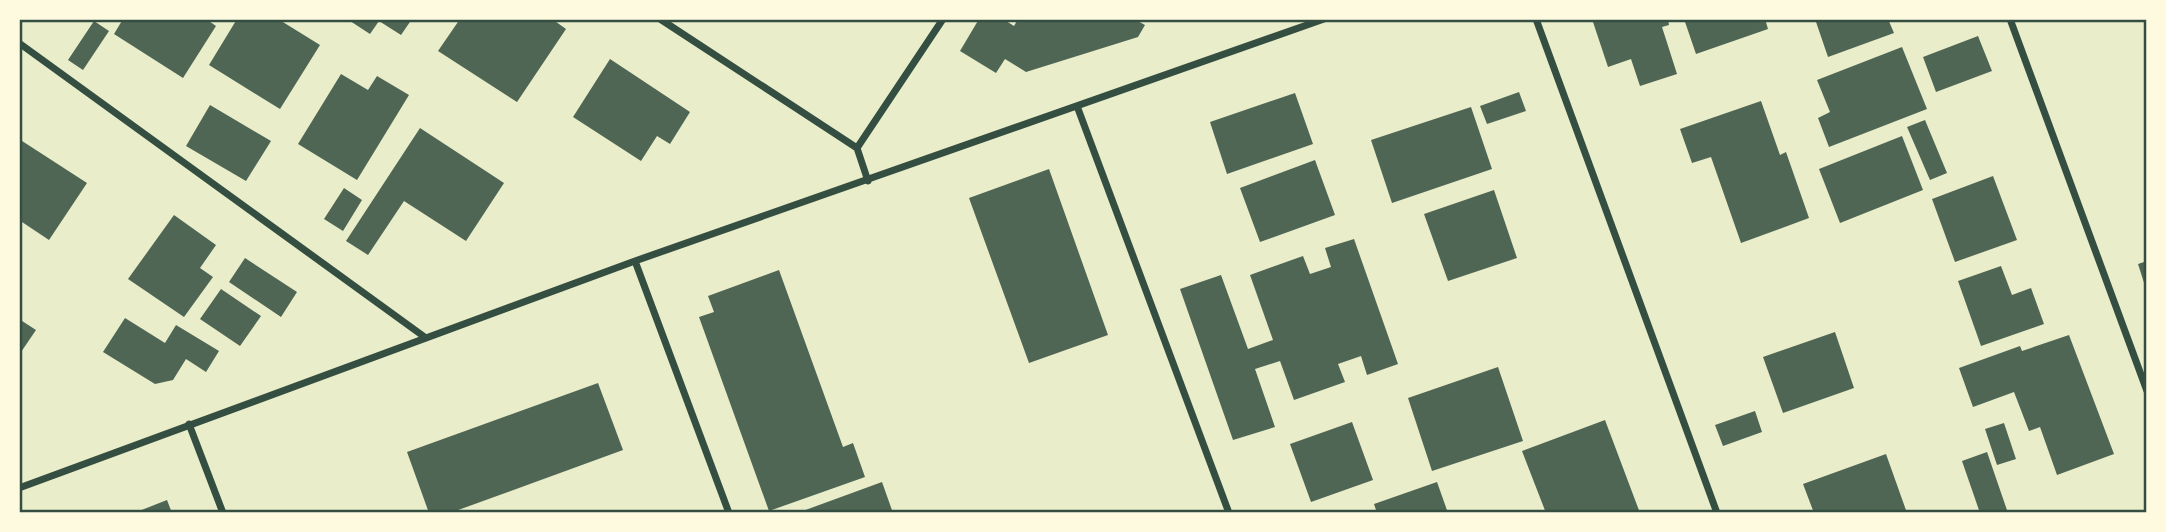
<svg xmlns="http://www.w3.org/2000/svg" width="2166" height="532" font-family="'DM Sans',sans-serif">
	<rect width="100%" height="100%" fill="#e9edc9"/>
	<path fill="#4f6655" d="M 123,19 L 206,19 L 216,26 L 183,78 L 114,34 Z
		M 237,19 L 278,19 L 320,45 L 280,109 L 209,65 Z
		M 347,19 L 412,19 L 401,35 L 379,21 L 370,34 Z
		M 460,19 L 552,19 L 566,29 L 517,102 L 438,51 Z
		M 979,19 L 1003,19 L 1014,26 L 1018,19 L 1134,19 L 1145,25 L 1138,37 L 1026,72 L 1005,59 L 996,73 L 960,51 Z
		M 1592,19 L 1668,19 L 1669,25 L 1662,27 L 1677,74 L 1640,86 L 1631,59 L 1608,67 Z
		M 1684,19 L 1765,19 L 1768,29 L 1696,54 Z
		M 1815,19 L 1888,19 L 1894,33 L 1828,57 Z
		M 94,21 L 109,31 L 83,70 L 68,60 Z
		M 1978,36 L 1992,71 L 1936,92 L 1923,57 Z
		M 1902,47 L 1927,109 L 1829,147 L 1818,118 L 1830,112 L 1817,80 Z
		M 610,59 L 690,112 L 670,144 L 657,136 L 641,161 L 573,117 Z
		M 341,74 L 368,90 L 377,76 L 409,95 L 357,180 L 298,144 Z
		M 1519,92 L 1526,111 L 1487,124 L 1480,106 Z
		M 1295,93 L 1313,144 L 1227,174 L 1210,122 Z
		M 1761,101 L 1780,155 L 1786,152 L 1809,218 L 1741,243 L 1711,157 L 1692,163 L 1680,129 Z
		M 210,105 L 271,141 L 246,181 L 186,146 Z
		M 1471,107 L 1492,169 L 1392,203 L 1371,140 Z
		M 1925,120 L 1947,173 L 1930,180 L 1907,127 Z
		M 420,128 L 504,183 L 466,241 L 404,201 L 368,255 L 346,241 Z
		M 1902,136 L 1923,190 L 1840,223 L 1819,169 Z
		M 19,139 L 87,183 L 49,240 L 19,220 Z
		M 1315,160 L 1335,215 L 1260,242 L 1240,188 Z
		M 1049,169 L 1108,335 L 1029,363 L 969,198 Z
		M 1993,176 L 2017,240 L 1955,262 L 1932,199 Z
		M 344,188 L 362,200 L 343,231 L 324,219 Z
		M 1494,190 L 1517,258 L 1448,281 L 1424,214 Z
		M 174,215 L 216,245 L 200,268 L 213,277 L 184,317 L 128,279 Z
		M 1354,239 L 1398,364 L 1367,375 L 1361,356 L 1338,364 L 1345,382 L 1294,400 L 1280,361 L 1255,369 L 1275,427 L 1233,440 L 1180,289 L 1221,275 L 1248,349 L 1273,340 L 1250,275 L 1303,256 L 1310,274 L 1331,267 L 1325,248 Z
		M 245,258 L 297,292 L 281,317 L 229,282 Z
		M 2147,261 L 2147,289 L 2146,289 L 2138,264 Z
		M 2001,266 L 2012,295 L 2031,288 L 2044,324 L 1981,346 L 1958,281 Z
		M 779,270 L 843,447 L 853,443 L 865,477 L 769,511 L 699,317 L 714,312 L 708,296 Z
		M 221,289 L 261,316 L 240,346 L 200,319 Z
		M 125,318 L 165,343 L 176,325 L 219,351 L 206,372 L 186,359 L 173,380 L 155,384 L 103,352 Z
		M 19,319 L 36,330 L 19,355 Z
		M 1835,332 L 1854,388 L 1783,413 L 1763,357 Z
		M 2069,335 L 2114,454 L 2057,475 L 2040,427 L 2029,431 L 2014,392 L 1973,407 L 1959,368 L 2020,346 L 2022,351 Z
		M 1498,367 L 1523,441 L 1432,471 L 1408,398 Z
		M 598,383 L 623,450 L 450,513 L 429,513 L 407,452 Z
		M 1755,411 L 1762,432 L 1723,446 L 1715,425 Z
		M 1605,420 L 1640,513 L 1579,513 L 1578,510 L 1571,513 L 1546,513 L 1522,451 Z
		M 1352,422 L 1373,480 L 1311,502 L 1290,444 Z
		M 2004,423 L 2016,459 L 1997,465 L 1985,429 Z
		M 1987,452 L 2008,513 L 1980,513 L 1962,461 Z
		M 1886,454 L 1907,513 L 1814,513 L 1803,484 Z
		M 882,482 L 893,513 L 800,513 L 800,512 Z
		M 1437,482 L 1448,513 L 1377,513 L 1374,504 Z
		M 167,500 L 172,513 L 134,513 Z"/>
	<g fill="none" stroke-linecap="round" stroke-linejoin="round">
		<path stroke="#344e41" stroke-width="7" d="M 660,19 L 857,148
			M 1536,19 L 1717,513
			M 2010,19 L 2147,391
			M 19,43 L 426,338
			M 1077,106 L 1229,513
			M 868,181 L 857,148 L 943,19
			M 635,261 L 729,513
			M 189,424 L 223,513
			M 19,488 L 635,261 L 1324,19"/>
	</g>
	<rect width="2166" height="532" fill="none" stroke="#fefae0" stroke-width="42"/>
	<rect x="21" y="21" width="2124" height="490" fill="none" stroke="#344e41" stroke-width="2.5"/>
</svg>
